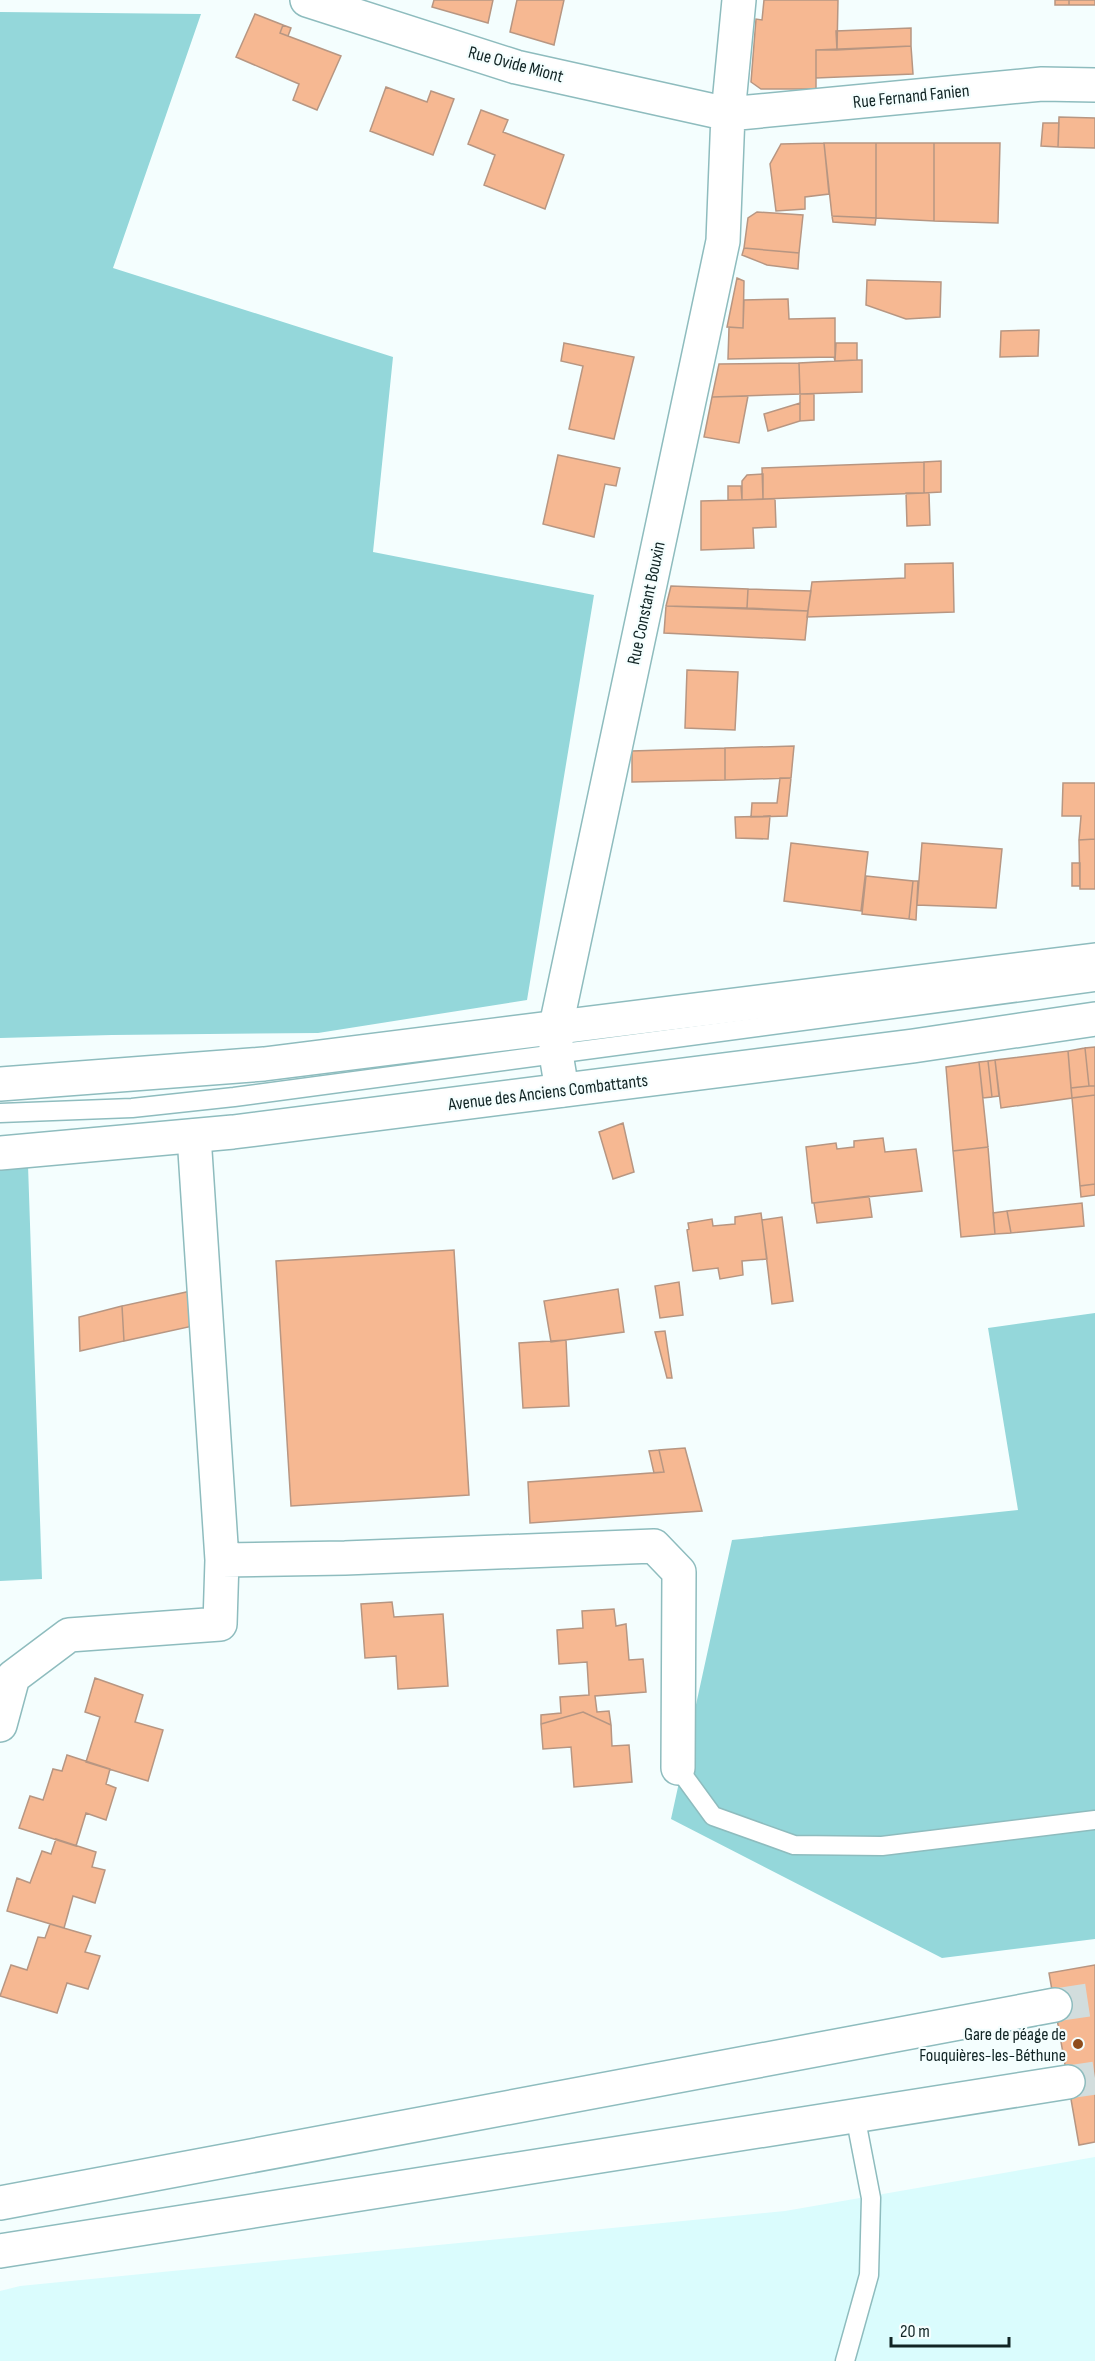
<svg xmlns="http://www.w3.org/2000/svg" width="1095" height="2361" font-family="'Sofia Sans Condensed',sans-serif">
	<rect width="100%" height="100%" fill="#f4fefe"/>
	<path fill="#dafcfd" d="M 1095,2157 L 1095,2361 L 0,2361 L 0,2291 L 20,2286 L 785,2211 Z"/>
	<path fill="#94d7da" d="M 0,12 L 201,14 L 113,268 L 393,357 L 373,552 L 594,595 L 527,1000 L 318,1033 L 112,1035 L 0,1038 Z
		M 0,1165 L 28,1165 L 42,1579 L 0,1581 Z
		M 1095,1313 L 1095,1939 L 942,1958 L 671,1819 L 732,1540 L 1018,1510 L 988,1328 Z"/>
	<path fill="#f6b892" stroke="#b79682" stroke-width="1.5" d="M 434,0 L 493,0 L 488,23 L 432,7 Z
		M 517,0 L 564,0 L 554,45 L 510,32 Z
		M 764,0 L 838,0 L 837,50 L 816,50 L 816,89 L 761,89 L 751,82 L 756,19 L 762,20 Z
		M 1055,0 L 1069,0 L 1069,5 L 1055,5 Z
		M 1069,0 L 1095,0 L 1095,5 L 1069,5 Z
		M 255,14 L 283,25 L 280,33 L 341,56 L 317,110 L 293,100 L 299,84 L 236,57 Z
		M 283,25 L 291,28 L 288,36 L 280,33 Z
		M 911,28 L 911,46 L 837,50 L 836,31 Z
		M 911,46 L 913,74 L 816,78 L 816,50 Z
		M 386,87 L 427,102 L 431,91 L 454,99 L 433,155 L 370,131 Z
		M 481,110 L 508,120 L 503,132 L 564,155 L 545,209 L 484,185 L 495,155 L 468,144 Z
		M 1059,117 L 1095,118 L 1095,148 L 1058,147 Z
		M 1043,123 L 1059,123 L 1058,147 L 1041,146 Z
		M 824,143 L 876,143 L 876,218 L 832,216 Z
		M 824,143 L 829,194 L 805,197 L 805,209 L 776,211 L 770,164 L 781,144 Z
		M 876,143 L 934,143 L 934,221 L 876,218 Z
		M 934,143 L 1000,143 L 998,223 L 934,221 Z
		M 757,212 L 803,215 L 799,253 L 744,248 L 748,218 Z
		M 832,216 L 876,218 L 875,225 L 833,222 Z
		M 744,248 L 799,253 L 798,269 L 767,265 L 742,255 Z
		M 737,278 L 744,281 L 743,328 L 727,327 Z
		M 867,280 L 941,282 L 940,317 L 906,319 L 866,305 Z
		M 788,299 L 789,319 L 835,318 L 835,361 L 834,357 L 728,359 L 729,327 L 743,328 L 744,300 Z
		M 1039,330 L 1038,356 L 1000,357 L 1001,331 Z
		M 564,343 L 634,357 L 614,439 L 569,429 L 583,366 L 561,361 Z
		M 836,343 L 857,343 L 857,360 L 835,361 Z
		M 857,360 L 862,360 L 862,392 L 800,394 L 799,363 Z
		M 799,363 L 800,394 L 712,397 L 719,364 Z
		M 800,394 L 814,394 L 814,420 L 800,421 Z
		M 748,396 L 739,443 L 704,437 L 712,397 Z
		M 800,403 L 800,421 L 768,431 L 764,414 Z
		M 558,455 L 620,468 L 616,486 L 605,484 L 594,537 L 543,524 Z
		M 941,461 L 941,492 L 924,493 L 924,462 Z
		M 924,462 L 924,493 L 763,499 L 762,468 Z
		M 763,474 L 763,499 L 742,500 L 742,481 L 747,475 Z
		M 728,486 L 741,486 L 742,500 L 728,500 Z
		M 906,493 L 929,493 L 930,525 L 907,526 Z
		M 775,499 L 776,527 L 753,528 L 754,548 L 701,550 L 701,501 Z
		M 953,563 L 954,612 L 807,617 L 812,582 L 905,578 L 905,564 Z
		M 671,586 L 748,589 L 747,608 L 666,606 Z
		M 748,589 L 811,591 L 808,611 L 747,608 Z
		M 666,606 L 808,611 L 805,640 L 664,633 Z
		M 687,670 L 738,672 L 735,730 L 685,728 Z
		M 794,746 L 791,778 L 725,780 L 725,748 Z
		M 725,748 L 725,780 L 632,782 L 632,751 Z
		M 780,778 L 791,778 L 787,816 L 751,817 L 752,803 L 777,803 Z
		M 1063,783 L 1095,783 L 1095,839 L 1079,840 L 1081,816 L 1062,816 Z
		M 770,816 L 768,839 L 736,838 L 735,817 Z
		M 1095,839 L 1095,889 L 1080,889 L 1079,840 Z
		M 791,843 L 868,852 L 861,911 L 784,901 Z
		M 922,843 L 1002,849 L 996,908 L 917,905 Z
		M 1072,863 L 1080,863 L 1080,886 L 1072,886 Z
		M 866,876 L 913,881 L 909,919 L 862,914 Z
		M 913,881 L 918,881 L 916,920 L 909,919 Z
		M 1095,1047 L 1095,1086 L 1089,1086 L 1085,1048 Z
		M 1085,1048 L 1089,1086 L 1071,1088 L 1068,1051 Z
		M 1068,1051 L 1072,1098 L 1001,1108 L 995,1060 Z
		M 995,1060 L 999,1096 L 992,1097 L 988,1061 Z
		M 988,1061 L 992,1097 L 983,1098 L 979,1062 Z
		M 979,1062 L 988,1147 L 953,1151 L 946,1067 Z
		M 1089,1086 L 1095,1086 L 1095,1095 L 1072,1098 L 1071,1088 Z
		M 1095,1095 L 1095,1184 L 1080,1186 L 1072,1098 Z
		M 623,1123 L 634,1172 L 613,1179 L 599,1132 Z
		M 883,1138 L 885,1152 L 916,1149 L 922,1191 L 812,1203 L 806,1147 L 836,1143 L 837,1149 L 854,1147 L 854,1141 Z
		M 988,1147 L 995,1234 L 961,1237 L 953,1151 Z
		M 1095,1184 L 1095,1195 L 1081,1197 L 1080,1186 Z
		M 869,1196 L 872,1217 L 817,1223 L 814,1203 Z
		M 1082,1203 L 1084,1226 L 1011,1233 L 1007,1211 Z
		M 1007,1211 L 1011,1233 L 995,1234 L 993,1213 Z
		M 761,1213 L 767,1259 L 742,1261 L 743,1275 L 720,1279 L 718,1268 L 693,1271 L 687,1230 L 689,1229 L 688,1223 L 712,1219 L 713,1226 L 735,1224 L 735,1217 Z
		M 782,1217 L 793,1301 L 772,1304 L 762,1220 Z
		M 454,1250 L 469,1495 L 291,1506 L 276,1261 Z
		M 679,1282 L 683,1315 L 660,1318 L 655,1286 Z
		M 618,1289 L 624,1332 L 551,1342 L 544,1301 Z
		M 191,1291 L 193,1326 L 124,1341 L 122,1306 Z
		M 122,1306 L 124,1341 L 80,1351 L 79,1317 Z
		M 665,1331 L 672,1378 L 667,1378 L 655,1332 Z
		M 566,1340 L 569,1406 L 523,1408 L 519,1343 Z
		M 685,1448 L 702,1511 L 530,1523 L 528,1482 L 664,1472 L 659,1450 Z
		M 659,1450 L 664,1472 L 654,1473 L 649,1451 Z
		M 392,1602 L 394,1617 L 443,1614 L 448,1686 L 398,1689 L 396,1656 L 365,1658 L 361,1604 Z
		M 614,1609 L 616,1626 L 626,1624 L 629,1660 L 643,1659 L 646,1692 L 595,1696 L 597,1712 L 609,1711 L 611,1725 L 583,1712 L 541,1724 L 541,1715 L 561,1713 L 560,1697 L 589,1695 L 587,1662 L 559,1664 L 557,1630 L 583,1628 L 582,1611 Z
		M 95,1678 L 143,1695 L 135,1722 L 163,1730 L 148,1781 L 86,1762 L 100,1717 L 85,1712 Z
		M 583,1712 L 611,1725 L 612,1746 L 629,1745 L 632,1782 L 574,1787 L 571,1747 L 543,1749 L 541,1724 Z
		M 67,1755 L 110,1769 L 106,1784 L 116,1788 L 106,1820 L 86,1813 L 76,1846 L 19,1828 L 30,1796 L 43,1800 L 53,1769 L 62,1771 Z
		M 56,1839 L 96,1852 L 92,1867 L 105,1870 L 95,1903 L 73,1896 L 64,1928 L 7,1911 L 17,1878 L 30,1883 L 42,1851 L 51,1854 Z
		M 50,1924 L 91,1936 L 85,1952 L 100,1956 L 88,1989 L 67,1983 L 57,2013 L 0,1996 L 11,1965 L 27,1970 L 38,1937 L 45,1938 Z
		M 1095,1965 L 1095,2142 L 1079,2145 L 1049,1973 Z"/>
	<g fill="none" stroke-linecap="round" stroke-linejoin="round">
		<path stroke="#d2dddd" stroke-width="33" stroke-dasharray="33 16" stroke-linecap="butt" d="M 1055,2005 L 1095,1999
			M 1068,2082 L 1095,2078"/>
		<defs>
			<path id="service" d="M 0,1113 L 132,1108 L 234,1097 L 1095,982
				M 678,1768 L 713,1816 L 794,1845 L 882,1846 L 1095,1820
				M 845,2361 L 869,2275 L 871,2198 L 855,2115"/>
			<path id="minor" d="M 307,0 L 516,67 L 728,114 L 1042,84 L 1095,85
				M 562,1090 L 556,1054 L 556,1026 L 723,241 L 728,114 L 739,0
				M 222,1560 L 345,1558 L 654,1546 L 679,1572 L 678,1768
				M 0,1725 L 13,1677 L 69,1635 L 220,1624 L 222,1560 L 194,1136"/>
			<path id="tertiary" d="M 0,1084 L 264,1064 L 1095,960
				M 0,1153 L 233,1132 L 913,1046 L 1095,1019"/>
			<path id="motorway" d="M 0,2203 L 1055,2005
				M 0,2251 L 1068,2082"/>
		</defs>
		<use href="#service" stroke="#8ebcbe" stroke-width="21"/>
		<use href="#minor" stroke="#8ebcbe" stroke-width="36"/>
		<use href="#tertiary" stroke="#8ebcbe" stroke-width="36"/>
		<use href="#motorway" stroke="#8ebcbe" stroke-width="36"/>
		<use href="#service" stroke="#fff" stroke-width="18"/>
		<use href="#minor" stroke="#fff" stroke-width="33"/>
		<use href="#tertiary" stroke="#fff" stroke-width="33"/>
		<use href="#motorway" stroke="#fff" stroke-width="33"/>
	</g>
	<circle fill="#8f4d1c" stroke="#f4fefe" stroke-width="2" cx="1078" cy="2044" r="6"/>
	<g text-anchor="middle" stroke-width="4.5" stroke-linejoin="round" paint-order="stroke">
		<g font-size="18" fill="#112424" stroke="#f4fefe">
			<text transform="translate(516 64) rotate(15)" y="6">Rue Ovide Miont</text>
			<text transform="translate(911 96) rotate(-6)" y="6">Rue Fernand Fanien</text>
			<text transform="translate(646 603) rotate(-78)" y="6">Rue Constant Bouxin</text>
			<text transform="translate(548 1092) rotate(-7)" y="6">Avenue des Anciens Combattants</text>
		</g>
		<g font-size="18" fill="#112424" stroke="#f4fefe" text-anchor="end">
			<text x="1066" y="2040">Gare de péage de<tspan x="1066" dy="21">Fouquières-les-Béthune</tspan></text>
		</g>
	</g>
	<path d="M891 2337v9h118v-9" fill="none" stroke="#112424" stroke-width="3"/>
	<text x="900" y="2337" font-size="18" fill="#112424" stroke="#f4fefe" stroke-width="4.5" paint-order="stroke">20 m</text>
</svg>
